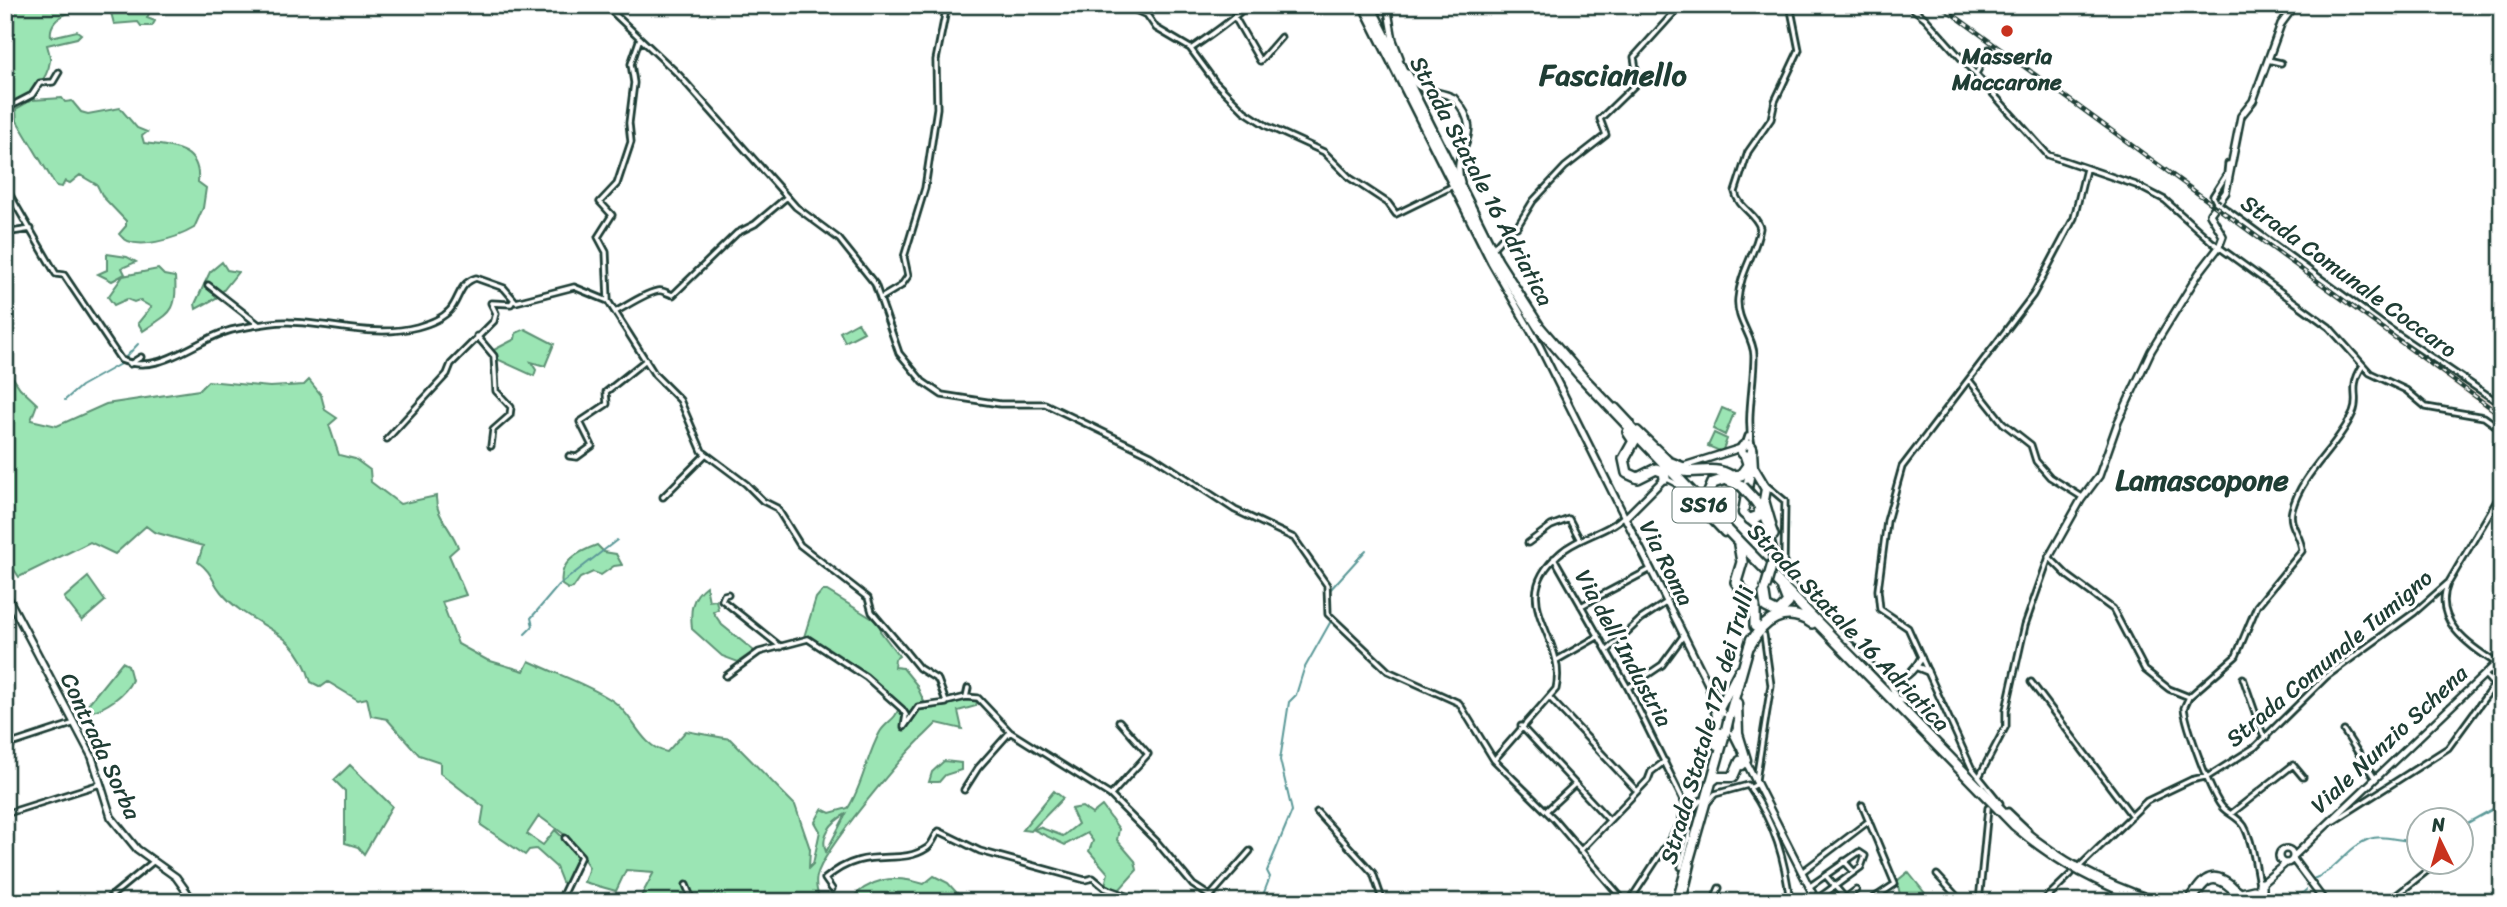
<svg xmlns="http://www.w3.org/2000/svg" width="2507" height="907" font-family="Sriracha,sans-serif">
	<rect width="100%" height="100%" fill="#fff"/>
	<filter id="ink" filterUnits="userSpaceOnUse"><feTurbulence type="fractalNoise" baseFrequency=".0143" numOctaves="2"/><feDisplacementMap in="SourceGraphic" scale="14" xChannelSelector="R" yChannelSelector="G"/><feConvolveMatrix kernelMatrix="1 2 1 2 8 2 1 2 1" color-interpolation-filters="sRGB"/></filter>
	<g filter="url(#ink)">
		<path fill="#feefec" d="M 2321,281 L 2502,406 L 2502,420 L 2319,285 Z"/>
		<path fill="#9be5b4" stroke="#5d9174" stroke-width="2" fill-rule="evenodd" d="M 5,5 L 105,5 C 88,8 47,11 51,37 L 77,31 L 81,34 L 77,38 L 47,45 C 48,49 51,57 50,61 C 48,77 30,103 11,102 L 5,92 Z
			M 109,5 L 153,5 L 147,18 L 155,21 L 152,26 L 141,26 L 138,22 L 114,24 Z
			M 62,98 L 65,102 L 72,101 L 81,112 L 88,114 L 120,108 L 137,128 L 147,132 L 142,136 L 144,143 C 172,147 201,147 198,182 L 206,188 L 203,208 L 194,228 C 179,237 133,254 119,234 L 126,226 L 126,221 L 103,197 L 97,185 L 80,175 L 70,183 L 65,181 L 62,187 L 56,186 L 17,121 L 16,109 L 32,100 Z
			M 107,254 L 127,257 L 136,262 L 122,268 L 125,274 L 112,281 L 98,274 L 107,270 Z
			M 222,262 L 227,270 L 238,272 L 218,297 L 196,309 L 195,304 L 210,272 Z
			M 158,269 L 164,275 L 175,277 C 178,315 168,313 143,331 L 138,323 L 151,307 L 139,300 L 134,302 L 127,299 L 114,305 L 108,297 L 123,276 Z
			M 858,322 L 864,332 L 845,342 L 840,332 Z
			M 525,329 L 554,344 L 545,366 L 531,362 L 536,370 L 534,376 L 497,359 L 492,351 L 515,339 L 516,333 Z
			M 5,366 L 20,388 L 37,404 L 31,420 L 57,426 L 106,404 L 199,390 L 208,381 L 270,387 L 304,385 L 309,380 L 321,395 L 325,410 L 337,418 L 329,425 L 339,455 L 355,459 L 370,470 L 371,482 L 400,504 L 436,496 C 435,516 452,529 458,547 L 449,555 L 466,595 L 442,602 L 458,644 L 487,660 L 524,671 L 529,661 C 556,674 588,684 613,701 C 634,715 640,747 667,752 L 686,731 L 730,739 L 795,805 L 810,849 L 809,868 L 813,864 L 820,831 L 815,822 L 822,809 L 830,813 L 848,808 C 863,785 866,757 880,732 C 887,721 896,720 899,707 L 867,676 L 804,637 L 816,598 L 822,591 L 827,591 L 881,624 L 880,631 L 899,656 L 895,659 L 894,667 L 903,668 L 916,684 L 925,704 L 978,697 L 976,706 L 958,711 L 962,729 L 937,723 L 925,735 C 903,755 822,851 817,876 C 815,883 817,896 822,902 L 638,902 L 654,872 L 626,870 L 616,891 L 584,882 L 589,867 L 580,854 L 567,885 L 562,882 L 556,867 L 536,849 L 529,850 L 525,855 L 481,825 L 484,807 L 440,773 L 440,762 L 419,755 L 387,719 L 371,716 L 367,698 L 358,700 L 328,682 L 321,687 L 311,682 C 295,624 253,631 221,592 C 211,580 213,573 198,562 L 203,546 L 154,532 L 146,526 L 115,554 L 90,542 L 19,577 L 5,556 ZM 846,814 L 826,852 C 820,836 831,822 846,814 ZM 539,816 L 569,838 L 579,853 L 555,830 L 543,845 L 527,834 Z
			M 1722,408 L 1734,413 L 1725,435 L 1713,429 Z
			M 1714,433 L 1727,439 L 1722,452 L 1708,446 Z
			M 597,545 L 604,552 L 616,554 L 622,565 L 614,566 L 601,575 L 593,572 L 580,578 L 573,588 L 568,589 L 562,585 C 558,562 578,552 597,545 Z
			M 88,577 L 105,601 L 82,621 L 64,598 Z
			M 706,586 L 709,601 L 716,600 L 718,609 L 713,612 L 722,625 L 754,651 L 738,662 L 722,656 L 692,629 C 690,611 691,597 706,586 Z
			M 122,662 L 128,665 L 132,680 C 125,695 105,709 89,712 L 84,709 Z
			M 944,761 L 961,763 L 961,770 L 945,775 L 939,782 L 929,782 L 932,772 Z
			M 350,765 L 392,806 L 364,854 L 358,847 L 345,843 L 345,791 L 334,780 Z
			M 1054,791 L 1063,798 L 1031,831 L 1022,830 Z
			M 1102,806 L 1119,829 L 1117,840 L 1135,861 L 1137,870 L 1120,889 L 1108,888 L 1105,885 L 1108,873 L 1089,851 L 1093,841 L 1087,833 L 1065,845 L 1034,830 L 1039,827 L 1063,836 L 1078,824 L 1071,809 L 1082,807 L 1092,814 Z
			M 1908,872 L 1932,902 L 1897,902 L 1901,899 L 1897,881 Z
			M 934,876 L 948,883 L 965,902 L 848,902 C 870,878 893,874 924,884 Z"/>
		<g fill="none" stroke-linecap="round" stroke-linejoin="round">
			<path stroke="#5c9998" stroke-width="2" d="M 125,358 L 138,344
				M 65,400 L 81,386 L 122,363
				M 1329,597 L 1330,590 L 1366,550
				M 525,634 L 533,626 L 531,618 L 559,585 L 617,540
				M 2462,826 L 2502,804
				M 2313,879 C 2335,872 2347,847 2369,839 C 2384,834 2404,842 2420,842
				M 1265,902 L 1263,895 L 1270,877 L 1267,871 L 1292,811 L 1280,760 L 1289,702 L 1296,695 L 1304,669 L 1331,621
				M 2293,902 L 2306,890"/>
			<defs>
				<path id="minor" d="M 605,5 L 679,75 L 796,207 L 839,239 L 875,284 L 899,353 L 923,382 L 942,395 L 1000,404 L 1045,404 L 1151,455 L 1235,510 L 1294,538 L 1327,585 L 1328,614 L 1388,671 L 1459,703 L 1494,760 L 1554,819 L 1625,902
					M 1124,5 L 1147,15 L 1156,28 L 1190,48 L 1215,82 L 1244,111 L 1267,126 L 1324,152 L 1350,178 L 1388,203 L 1396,214 L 1453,186
					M 1908,5 L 1925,18 L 2048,155 L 2136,185 L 2165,200 L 2212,242 L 2329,327 L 2370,373 L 2406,390 L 2426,407 L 2484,417 L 2502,430
					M 1234,16 L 1260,61 L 1281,37
					M 1191,49 C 1202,41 1241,15 1246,5
					M 2268,60 L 2281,63
					M 1976,74 L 1989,49
					M 5,109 L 32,95 L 40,83 L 53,82 L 59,72
					M 5,179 L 7,190 L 56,274 L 64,275 L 121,360 C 162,377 198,336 236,329 C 253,326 272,321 289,322 C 332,323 374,338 417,327 C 428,324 442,319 450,310 C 460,298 459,283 476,278 L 504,288 L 516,302 L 574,287 L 608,301 L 655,375 L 680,400 L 702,451 L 746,484 L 763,501 L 777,508 L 800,545 L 868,598 L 872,612 L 906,652 L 919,668 L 938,680 L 946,702 L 966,697 L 968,688
					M 2216,202 L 2213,196 L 2227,174 L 2228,164 L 2231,164
					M 2219,204 L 2381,323 L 2502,405
					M 5,233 L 31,229
					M 1494,247 L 1510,229 L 1517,227 L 1533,201 L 1565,167 L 1606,135 L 1600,119 L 1638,82 L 1634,57 L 1681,5
					M 208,285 L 258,324
					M 881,298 L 901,286 L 908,276 L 904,257 L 925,188 L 937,108 L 936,60 L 947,5
					M 608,300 L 606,252 L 598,237 L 612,215 L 600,202 L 617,184 L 631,142 L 629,123 L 634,83 L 631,64 L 640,38
					M 615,312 C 625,307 653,288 662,291 C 666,292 669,294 673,295 L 737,233 L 755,224 L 787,197
					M 477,336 L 494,356 L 496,391 L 511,407 L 510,415 L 493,430 L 491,446
					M 130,364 L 141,357
					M 1969,380 L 2003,423 L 2031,445 L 2036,461 L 2050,477 L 2082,497
					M 387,439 L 447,374 L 451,364 L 494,321 L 496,313 L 491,303 L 511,304 L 513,301
					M 1745,445 L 1748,436
					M 1752,447 C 1746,416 1754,387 1754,356 C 1754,337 1736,321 1738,299 C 1740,272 1756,253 1760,228 C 1756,213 1738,208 1735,192 L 1748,152 L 1771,119 L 1775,101 L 1799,50 L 1790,5
					M 569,456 L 577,457 L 592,446 L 580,422 L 607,404 L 606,392 L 646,360
					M 1667,479 L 1675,483 L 1724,534
					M 1766,485 L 1785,501 L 1784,565 L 1787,580 L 1888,682 L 1898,699 L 1907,702
					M 663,497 L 706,454
					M 1528,543 L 1551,526 L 1569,519 L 1580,540
					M 1554,558 L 1628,688 L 1685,804 L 1680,824 L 1629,902
					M 2448,583 C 2432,621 2469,645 2496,663
					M 728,594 L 724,595 L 722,600 L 781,647
					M 1581,606 L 1651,569
					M 1607,651 L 1641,619 L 1667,602
					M 1557,660 L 1599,636
					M 726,676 L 759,652 L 808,639 L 866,677 L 902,709 L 906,715 L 904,727 L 918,707 L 946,703
					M 2243,678 L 2263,735 L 2267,737
					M 2031,682 L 2132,816
					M 1628,688 L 1662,665 L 1684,635
					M 966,697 L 978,698 L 1010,732 L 1110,795 L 1156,841 L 1193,885 L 1219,902
					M 1549,697 L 1637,791
					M 1521,726 L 1609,820
					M 2344,731 L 2374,777
					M 5,746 L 72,724
					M 1494,760 L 1556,689 C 1568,635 1504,603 1559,554 C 1577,537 1607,533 1624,516
					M 1979,777 L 2006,726 L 2006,710 L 2025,625 L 2049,557 L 2068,576 L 2113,609 L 2145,670 L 2169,689 L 2189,697
					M 1756,780 L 1771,685 L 1764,635
					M 1750,788 C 1775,824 1785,859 1790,902
					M 964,790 L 978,768 L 1010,732
					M 1111,795 L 1148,754 L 1119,721
					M 1708,802 L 1715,794 L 1748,785 L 1750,788 L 1757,784
					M 2000,803 L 1971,767 L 1908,628 L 1880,609 L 1878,590 L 1887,521 L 1902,467 L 2033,295 L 2074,218 L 2086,169
					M 1862,805 L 1895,884 L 1868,902
					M 1546,811 L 1575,784
					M 2008,811 L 2028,830
					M 1317,812 L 1373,873 L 1383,902
					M 2232,813 L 2293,765 L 2303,777
					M 5,814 L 100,784
					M 2334,821 L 2448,748 L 2494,685 L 2485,675
					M 1682,822 L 1701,800
					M 1680,824 L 1690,832 L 1681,867
					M 1580,851 L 1648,780 L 1651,772 L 1665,761
					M 1844,861 L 1854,872
					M 2077,865 L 2079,867 L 2147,801 L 2191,780 L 2209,776 L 2255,747 L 2327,676 L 2415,612 L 2449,582 L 2502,492
					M 1802,872 L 1869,821
					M 1937,875 L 1962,902
					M 1826,876 L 1845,898
					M 2259,883 C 2255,865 2253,842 2244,826 C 2238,817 2230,815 2223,808 C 2211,796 2186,725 2184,708 L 2189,697 L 2236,656 L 2257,606 L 2302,551 C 2302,536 2288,526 2292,510 C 2302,472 2337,448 2353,413 C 2360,397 2348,389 2362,367
					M 686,885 L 693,902
					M 1809,887 L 1859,852 L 1865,856 L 1861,867 L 1816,900
					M 832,889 L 825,879 C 866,843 897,868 927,848 C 933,844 934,836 939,831 L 980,851 L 1085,880 L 1093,878 L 1105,888 L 1143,902
					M 104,902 L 154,861
					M 472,902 L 474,898
					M 559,902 L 581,856 L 565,838
					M 1205,902 L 1250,851
					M 1683,902 L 1692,865 L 1689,862
					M 1713,902 L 1719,888
					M 1840,902 L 1856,890
					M 1979,902 L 1988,808
					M 2042,902 L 2071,874
					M 2388,902 L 2438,862"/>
				<path id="tertiary" d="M 1362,5 L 1491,262 L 1540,347 L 1712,692
					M 1387,5 L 1393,40 L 1400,58
					M 1408,73 C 1419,95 1436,89 1454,98 C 1489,137 1449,147 1461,182
					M 1616,407 L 1631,423
					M 1638,430 L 1669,460 L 1684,466 L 1741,448
					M 1625,518 L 1665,478
					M 2049,557 L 2081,500 L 2099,476 L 2118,422 L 2151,351 L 2199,273 L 2219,247 L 2223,236 L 2210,214 L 2226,192 L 2241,116 L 2253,101 L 2281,24 L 2295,5
					M 5,592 L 92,757 L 111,817 L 137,849 L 176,877 L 194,902
					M 1917,667 L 1927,671
					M 1888,682 C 1902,683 1915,670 1921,658
					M 1718,704 L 1739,746
					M 1744,758 L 1817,902
					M2279 856a7 7 0 1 1 14 0a7 7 0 1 1-14 0Z
					M 2294,856 L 2502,658
					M 2293,859 L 2325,902
					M 2260,885 L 2286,863"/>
				<path id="primary" d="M1741.5 450a5.5 5.5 0 1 1 11 0a5.5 5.5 0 1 1-11 0Z
					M 1752,451 L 1753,468
					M 1745,456 L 1750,471 L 1743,513 L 1768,535 L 1774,558
					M 1753,467 L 1766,489 L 1764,500 L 1771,524
					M 1711,689 L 1719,725 L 1717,745
					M 1737,703 L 1738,734 L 1746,760 L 1742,765
					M 1720,707 L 1739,671
					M 1729,717 L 1751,639
					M 1711,782 L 1717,777 L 1733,777 L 1740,761
					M 1677,902 L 1726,730"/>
				<path id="trunk" d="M 1369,5 L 1497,261 L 1539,327 L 1581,376 L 1740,543 L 2015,825 C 2058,862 2101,884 2154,902
					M 1628,432 L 1634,441 L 1624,459 L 1627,473 L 1638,478 L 1656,469 L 1664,472 L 1665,478
					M 1671,466 C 1692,480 1715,460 1736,480
					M 1732,476 L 1741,475 L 1749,464
					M 1754,499 L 1765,514 L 1773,535
					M 1712,509 L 1707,497 L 1713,483 L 1725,479 L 1742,486
					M 1750,519 L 1759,516 L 1760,506
					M 1739,545 L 1742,562 L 1736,582 L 1755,606 L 1755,626
					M 1764,594 L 1766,607 L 1778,613 L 1788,603 L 1783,590
					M 1750,645 C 1763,620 1785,605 1812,623
					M 2261,884 L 2261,894 L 2265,902
					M 2189,902 C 2198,892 2205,871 2223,881 C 2230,884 2234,891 2241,894 L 2254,891"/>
			</defs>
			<use href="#minor" stroke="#1f3d34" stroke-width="9"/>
			<use href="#tertiary" stroke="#1f3d34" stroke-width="10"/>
			<use href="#primary" stroke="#1f3d34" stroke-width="13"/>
			<use href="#trunk" stroke="#1f3d34" stroke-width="14"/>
			<use href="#minor" stroke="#fff" stroke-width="3.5"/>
			<use href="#tertiary" stroke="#fff" stroke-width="5"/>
			<use href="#primary" stroke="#fff" stroke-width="8"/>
			<use href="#trunk" stroke="#fff" stroke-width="9"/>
			<defs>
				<path id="rail" d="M 1940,5 L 2502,416"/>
			</defs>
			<use href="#rail" stroke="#1f3d34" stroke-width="4.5"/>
			<use href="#rail" stroke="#fff" stroke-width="2" stroke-dasharray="5" stroke-linecap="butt"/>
			<defs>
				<path id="minor-bridge" d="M 2216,202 L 2219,204"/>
				<path id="primary-bridge" d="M 1765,589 L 1774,558
					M 1726,730 L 1729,717"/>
				<path id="trunk-bridge" d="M 1742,486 L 1754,499"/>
			</defs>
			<use href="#minor-bridge" stroke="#1f3d34" stroke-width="9" stroke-linecap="butt"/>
			<use href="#primary-bridge" stroke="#1f3d34" stroke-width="13" stroke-linecap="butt"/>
			<use href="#trunk-bridge" stroke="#1f3d34" stroke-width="14" stroke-linecap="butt"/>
			<use href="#minor-bridge" stroke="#fff" stroke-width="3.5"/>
			<use href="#primary-bridge" stroke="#fff" stroke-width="8"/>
			<use href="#trunk-bridge" stroke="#fff" stroke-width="9"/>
		</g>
	</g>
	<circle fill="#c8321e" stroke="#fff" stroke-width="2.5" cx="2007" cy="31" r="7"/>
	<g text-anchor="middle" stroke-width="6" stroke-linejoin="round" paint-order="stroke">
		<rect fill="#fff" stroke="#627771" stroke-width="2" x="1672.5" y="487.5" width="63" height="35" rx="5"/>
		<g font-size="21" font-weight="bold" fill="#1f3d34">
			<text x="1704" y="512">SS16</text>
		</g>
		<g font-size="23" font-weight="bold" fill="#1f3d34" stroke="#fff">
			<text x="2007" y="64">Masseria<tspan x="2007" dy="26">Maccarone</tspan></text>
		</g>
		<g font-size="23" fill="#1f3d34" stroke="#fff">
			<text transform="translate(1482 181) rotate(62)" y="8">Strada Statale 16 Adriatica</text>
			<text transform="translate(2349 276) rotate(36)" y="8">Strada Comunale Coccaro</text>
			<text transform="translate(1667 563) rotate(63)" y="8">Via Roma</text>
			<text transform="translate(1849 627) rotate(46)" y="8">Strada Statale 16 Adriatica</text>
			<text transform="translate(1624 648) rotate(61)" y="8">Via dell'Industria</text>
			<text transform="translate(2329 658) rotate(-40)" y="8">Strada Comunale Tumigno</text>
			<text transform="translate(1707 725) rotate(-74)" y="8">Strada Statale 172 dei Trulli</text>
			<text transform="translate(2389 739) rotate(-43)" y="8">Viale Nunzio Schena</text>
			<text transform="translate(101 746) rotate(65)" y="8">Contrada Sorba</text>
		</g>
		<g font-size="30" font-weight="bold" fill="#1f3d34" stroke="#fff">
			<text x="1613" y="85">Fascianello</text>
			<text x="2202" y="490">Lamascopone</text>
		</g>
	</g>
	<rect width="2507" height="907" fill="none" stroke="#fff" stroke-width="28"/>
	<rect x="14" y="14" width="2479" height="879" fill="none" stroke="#1f3d34" stroke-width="2.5" filter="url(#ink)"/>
	<g transform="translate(2440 841) rotate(355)"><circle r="33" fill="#ffffff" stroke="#a5b1ae" stroke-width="2"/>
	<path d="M0-5L12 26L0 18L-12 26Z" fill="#c8321e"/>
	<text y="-10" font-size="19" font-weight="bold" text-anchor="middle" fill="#1f3d34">N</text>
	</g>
</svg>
